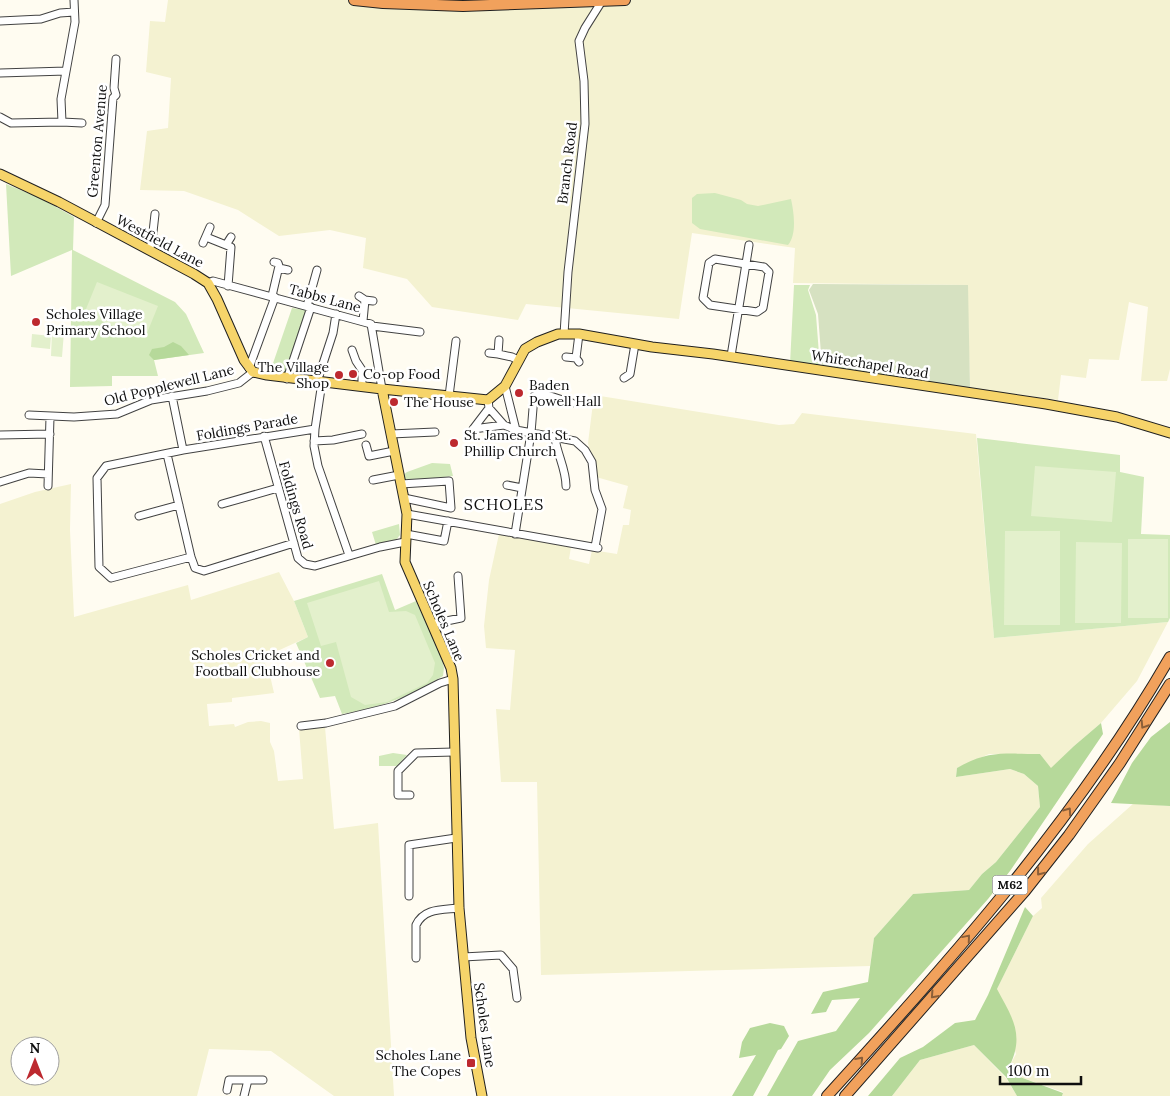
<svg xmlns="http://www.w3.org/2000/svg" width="1170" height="1096" font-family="Lora,serif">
	<rect width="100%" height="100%" fill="#fffcf1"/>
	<path fill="#f4f2d1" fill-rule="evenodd" d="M 168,0 L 354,0 L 383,3 L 625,0 L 1170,0 L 1170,369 L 1167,381 L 1141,381 L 1148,307 L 1129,302 L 1119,360 L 1089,359 L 1086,378 L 1061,375 L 1058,400 L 970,388 L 967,285 L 793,283 L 795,248 L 692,233 L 679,319 L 526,304 L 518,320 L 432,307 L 407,279 L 363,268 L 366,238 L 330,230 L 279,236 L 238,210 L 184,191 L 140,190 L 147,131 L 168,128 L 171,78 L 146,72 L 150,21 L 165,22 Z
		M 594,395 L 779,425 L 794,424 L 802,413 L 976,434 L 994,638 L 1168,622 L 1137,681 L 1101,723 L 1074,746 L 1051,769 L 1040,754 L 989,754 L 957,768 L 956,777 L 1010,769 L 1024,774 L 1038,786 L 1040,807 L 996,862 L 982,874 L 969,890 L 913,894 L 874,938 L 870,966 L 541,975 L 537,782 L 501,782 L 496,709 L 510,710 L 515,650 L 486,648 L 484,626 L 489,580 L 499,534 L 571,547 L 569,559 L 589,564 L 592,550 L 617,554 L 623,525 L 629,525 L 631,510 L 623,508 L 628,486 L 596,477 L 588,443 Z
		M 71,484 L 70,530 L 74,617 L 188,585 L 191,600 L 279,572 L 294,601 L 308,637 L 262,658 L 269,671 L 274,693 L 232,698 L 232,702 L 207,704 L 209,726 L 234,724 L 235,727 L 248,722 L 261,721 L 270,723 L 270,742 L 274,751 L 278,781 L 303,779 L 299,729 L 325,727 L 334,829 L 378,823 L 394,1096 L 334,1096 L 271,1051 L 209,1049 L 197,1096 L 0,1096 L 0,504 L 35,492 ZM 20,1046 L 50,1046 L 50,1076 L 20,1076 Z
		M 1134,803 L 1170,806 L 1170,1096 L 1062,1096 L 1063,1092 L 1020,1077 L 1010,1065 L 1016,1054 L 997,989 L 1033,916 L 1042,908 L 1041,898 L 1088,844 Z
		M 974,1045 L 1006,1078 L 1017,1096 L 892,1096 L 920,1060 Z"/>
	<path fill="#d2e9ba" d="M 6,184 L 40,198 L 74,217 L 73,250 L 175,302 L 186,314 L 204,353 L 154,360 L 158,376 L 112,376 L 112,386 L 70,387 L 72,250 L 11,276 Z
		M 715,193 L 741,200 L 747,204 L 758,206 L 791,199 C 794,213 797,234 788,245 L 700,229 L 692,223 L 692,198 L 697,194 Z
		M 794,285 L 810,285 L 808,290 L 816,315 L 820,367 L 790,364 Z
		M 292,308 L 306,310 L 286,374 L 270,372 Z
		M 977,438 L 1120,455 L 1120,472 L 1144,477 L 1141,534 L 1170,535 L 1170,618 L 1168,622 L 994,638 Z
		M 432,463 L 450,464 L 453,476 L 406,481 L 403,475 L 407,472 Z
		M 399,524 L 400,535 L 396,540 L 376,545 L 372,532 Z
		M 382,574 L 395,610 L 416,601 L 442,658 L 444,668 L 443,676 C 409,697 382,707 342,714 L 335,696 L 320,698 L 296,643 L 308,637 L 294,601 Z
		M 393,753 L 407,755 L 397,766 L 379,766 L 379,756 Z"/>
	<path fill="#b6d99a" d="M 173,342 L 181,346 L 189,355 L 154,360 L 149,355 L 152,349 L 164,347 Z
		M 1170,722 L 1170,806 L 1111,803 L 1132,763 L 1151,737 Z
		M 1101,723 L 1103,734 L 1010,871 L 988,899 L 869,1033 L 830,1070 L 812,1096 L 767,1096 L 798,1041 L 836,1031 L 860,998 L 832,1000 L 826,1012 L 811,1014 L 823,992 L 868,982 L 874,938 L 913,894 L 969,890 L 982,874 L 996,862 L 1040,807 L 1038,786 L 1024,774 L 1010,769 L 956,777 L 957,768 C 988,750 1006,754 1040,754 L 1051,768 L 1074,746 Z
		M 1025,907 L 1033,916 L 997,989 C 1011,1016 1025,1033 1010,1065 L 1020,1077 L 1063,1093 L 1062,1096 L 1017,1096 L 1006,1077 L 974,1045 L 920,1060 L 892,1096 L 868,1096 L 900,1058 L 923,1047 L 955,1023 L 975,1020 L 988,995 Z
		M 770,1023 L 784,1026 L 789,1036 L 781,1049 L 778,1050 L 753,1096 L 732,1096 L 756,1055 L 739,1058 L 742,1042 L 750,1028 Z"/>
	<path fill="#d6e1c1" d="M 813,284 L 968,285 L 970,388 L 822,367 L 818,314 L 809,290 Z"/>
	<path fill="#e3f0cc" d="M 97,282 L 158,306 L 145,338 L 84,314 Z
		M 52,331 L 64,332 L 62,357 L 51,356 Z
		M 32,334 L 51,336 L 50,349 L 31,347 Z
		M 1035,466 L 1116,472 L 1112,522 L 1031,516 Z
		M 1005,531 L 1060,531 L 1060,625 L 1004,625 Z
		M 1128,539 L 1168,539 L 1168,618 L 1128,618 Z
		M 1076,542 L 1122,543 L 1121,623 L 1075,623 Z
		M 379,581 L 389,612 L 406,611 L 415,615 L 435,663 L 433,675 L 427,683 L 387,702 L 365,705 L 351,697 L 336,642 L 321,646 L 307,603 Z"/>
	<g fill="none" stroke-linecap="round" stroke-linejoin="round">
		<defs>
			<path id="minor" d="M 0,21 L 41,19 L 60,13 L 74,12
				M 0,73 L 66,71
				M 0,117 L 11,123 L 62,122 L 82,123
				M 62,122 L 61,99 L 75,22 L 74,0
				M 96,223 L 105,205 L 113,98 L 116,95 L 114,88 L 116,59
				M 206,237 L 231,247 L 228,286
				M 203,243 L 210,227
				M 226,245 L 231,237
				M 149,250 L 152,241 L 155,214
				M 715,259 L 764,267 L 769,272 L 763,308 L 757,312 L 710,305 L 703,298 L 709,263 Z
				M 279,268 L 288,270
				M 208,283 L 213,281 L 371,324 L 382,389
				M 272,296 L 279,266 L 278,263 L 274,262
				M 359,296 L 365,300 L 373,301
				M 307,306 L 317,270
				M 363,321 L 365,300
				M 372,326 L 420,332
				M 564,334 L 568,272 L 585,124 L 584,81 L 579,41 L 585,28 L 602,1
				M 499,340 L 498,354 L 512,357 L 518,360
				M 352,350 L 356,361 L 362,370 L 362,387
				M 489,353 L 498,354
				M 731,356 L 749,245
				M 566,357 L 576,358 L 579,362
				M 576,358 L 579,334
				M 249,368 L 275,297
				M 624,378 L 630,374 L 635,344
				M 287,379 L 311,307
				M 317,382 L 333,333 L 336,314
				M 322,382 L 315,429 L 314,446 L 318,466 L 349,555
				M 505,386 L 516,430
				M 172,396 L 183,450
				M 449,396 L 456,341
				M 488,400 L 489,408 L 504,425
				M 29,415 L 74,417 L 117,414 L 151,400 L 207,391 L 239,383 L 253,372
				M 473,429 L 504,425 L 516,430 L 575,441 L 585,450 L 592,462 L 595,490 L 602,509 L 595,547
				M 473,429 L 489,408
				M 391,434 L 435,432
				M 0,435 L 50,434
				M 264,436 L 298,558 L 305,564 L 315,566 L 380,547 L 405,542
				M 555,438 C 557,454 566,469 566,486
				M 314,441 L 333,440 L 362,434
				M 366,445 L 369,456 L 394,451
				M 167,454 L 191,557 L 195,568 L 204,571 L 294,543
				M 373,480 L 399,475
				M 0,482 L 29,473 L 48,474
				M 401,484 L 449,481 L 451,508 L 404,498
				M 507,485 L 522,488
				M 48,486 L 50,417
				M 222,504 L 278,488
				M 407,514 L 598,548
				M 139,516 L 179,505
				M 406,534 L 444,541 L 448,521
				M 515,534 L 531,433 L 534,396 L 541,393 L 572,403
				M 191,557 L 111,578 L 99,567 L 97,478 L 106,466 L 183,450 L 315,429
				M 432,624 L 461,618 L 458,576
				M 301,726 L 326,723 L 395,706 L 440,683 L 453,679
				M 410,795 L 398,795 L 398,771 L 416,753 L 454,752
				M 409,896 L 409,845 L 456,838
				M 463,957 L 501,955 L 513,969 L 517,998
				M 416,958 L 416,925 C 424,908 442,910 459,908
				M 227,1090 L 229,1080 L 263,1080
				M 244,1096 L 248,1080"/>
			<path id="major" d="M 0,174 L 59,202 L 194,274 L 208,283 L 217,299 L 244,360 L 253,372 L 267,375 L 382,389 L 488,400 L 505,386 L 525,349 L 537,342 L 558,334 L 579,334 L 652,347 L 713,354 L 1046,404 L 1117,417 L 1170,433
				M 382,389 L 407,514 L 405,562 L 451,668 L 453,679 L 459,908 L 471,1038 L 482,1096"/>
			<path id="highway" d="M 354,0 L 383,3 L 463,6 L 625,0
				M 827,1096 C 952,959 1077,818 1170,657
				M 845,1096 L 1025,891 L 1069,835 L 1120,763 L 1170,684"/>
		</defs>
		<use href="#minor" stroke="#424242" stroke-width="9"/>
		<use href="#major" stroke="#202020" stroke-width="11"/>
		<use href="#highway" stroke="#202020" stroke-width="12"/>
		<use href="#minor" stroke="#fff" stroke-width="7"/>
		<use href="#major" stroke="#f6d46a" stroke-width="9"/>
		<use href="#highway" stroke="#f1a15c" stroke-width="10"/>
	</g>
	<defs><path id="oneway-chevron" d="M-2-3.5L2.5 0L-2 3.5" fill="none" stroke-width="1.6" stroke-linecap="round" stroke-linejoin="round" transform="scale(1.25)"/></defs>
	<g stroke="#8b5f39">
		<use href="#oneway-chevron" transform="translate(1144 725) rotate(123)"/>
		<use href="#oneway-chevron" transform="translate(1068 811) rotate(-55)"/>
		<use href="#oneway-chevron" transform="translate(1040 872) rotate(128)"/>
		<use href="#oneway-chevron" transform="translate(967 938) rotate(-50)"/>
		<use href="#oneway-chevron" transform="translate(934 995) rotate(132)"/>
		<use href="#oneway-chevron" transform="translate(860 1060) rotate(-48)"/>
	</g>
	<g fill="#bd292f" stroke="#fff" stroke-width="2">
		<circle cx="36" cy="322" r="5"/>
		<circle cx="353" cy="374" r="5"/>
		<circle cx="339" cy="375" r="5"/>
		<circle cx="519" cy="393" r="5"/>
		<circle cx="394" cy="402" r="5"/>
		<circle cx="454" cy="443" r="5"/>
		<circle cx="330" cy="663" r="5"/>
		<rect x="466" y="1058" width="10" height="10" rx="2.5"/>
	</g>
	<g text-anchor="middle" stroke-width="5" stroke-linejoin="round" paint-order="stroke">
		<rect fill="#fff" stroke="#575757" stroke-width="1" x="992.5" y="875.5" width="35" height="19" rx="4"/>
		<g font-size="12" font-weight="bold" fill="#0f0f0f">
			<text x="1010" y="889">M62</text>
		</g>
		<g font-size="14" fill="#0f0f0f" stroke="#fff">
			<text transform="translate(97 141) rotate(-85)" y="5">Greenton Avenue</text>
			<text transform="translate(567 163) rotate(-83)" y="5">Branch Road</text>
			<text transform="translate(160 241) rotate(28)" y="5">Westfield Lane</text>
			<text transform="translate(325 298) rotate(15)" y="5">Tabbs Lane</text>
			<text transform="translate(870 364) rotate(9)" y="5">Whitechapel Road</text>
			<text transform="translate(169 385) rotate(-14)" y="5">Old Popplewell Lane</text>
			<text transform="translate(247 427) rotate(-10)" y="5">Foldings Parade</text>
			<text transform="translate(296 505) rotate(74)" y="5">Foldings Road</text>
			<text transform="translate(444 621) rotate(67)" y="5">Scholes Lane</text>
			<text transform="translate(485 1025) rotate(82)" y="5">Scholes Lane</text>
		</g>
		<g font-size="14" fill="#0f0f0f" stroke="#fff" text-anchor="start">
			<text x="46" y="319">Scholes Village<tspan x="46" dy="16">Primary School</tspan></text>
			<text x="329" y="372" text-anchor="end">The Village<tspan x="329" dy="16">Shop</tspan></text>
			<text x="363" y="379">Co-op Food</text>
			<text x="529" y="390">Baden<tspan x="529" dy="16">Powell Hall</tspan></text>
			<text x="404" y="407">The House</text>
			<text x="464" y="440">St. James and St.<tspan x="464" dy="16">Phillip Church</tspan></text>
			<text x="320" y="660" text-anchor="end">Scholes Cricket and<tspan x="320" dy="16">Football Clubhouse</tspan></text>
			<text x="461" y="1060" text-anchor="end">Scholes Lane<tspan x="461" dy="16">The Copes</tspan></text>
		</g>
		<g font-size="16" letter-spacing="1" fill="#0f0f0f" stroke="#fff">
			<text x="504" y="510">SCHOLES</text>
		</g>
	</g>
	<g transform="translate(35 1061)"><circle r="24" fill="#ffffff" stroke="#9f9f9f"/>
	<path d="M0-4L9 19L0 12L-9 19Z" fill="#bd292f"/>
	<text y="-8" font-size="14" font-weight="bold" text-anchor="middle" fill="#0f0f0f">N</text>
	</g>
	<path d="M1000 1076v8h81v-8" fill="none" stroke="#0f0f0f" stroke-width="2.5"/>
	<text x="1008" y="1076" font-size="15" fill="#0f0f0f" stroke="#ffffff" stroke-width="4" paint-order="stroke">100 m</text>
</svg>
